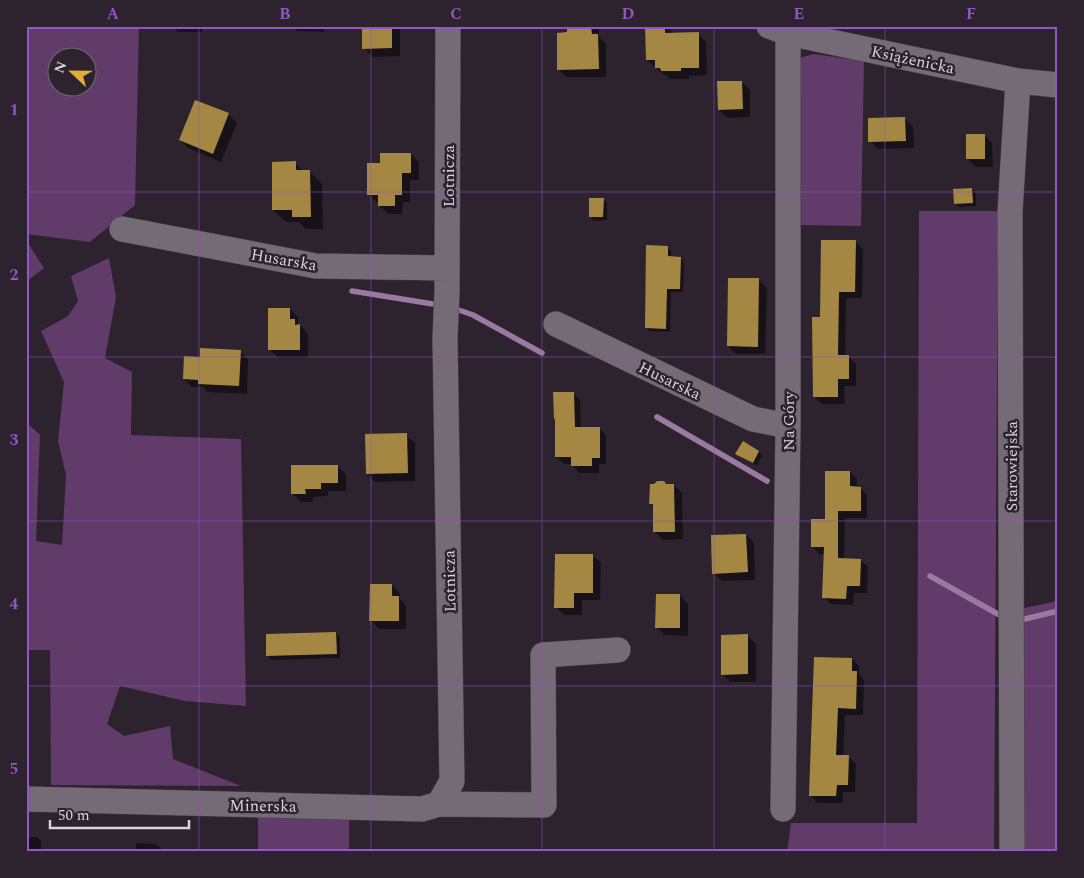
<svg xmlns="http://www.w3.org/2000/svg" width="1084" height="878" font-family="Spectral,serif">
	<rect width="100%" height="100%" fill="#2c232e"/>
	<path fill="#613b69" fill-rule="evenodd" d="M 26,26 L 139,26 L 135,205 L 90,242 L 26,234 ZM 58,58 L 88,58 L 88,88 L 58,88 Z
		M 813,54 L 864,61 L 861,226 L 798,225 L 800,58 Z
		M 919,211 L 998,211 L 994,852 L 787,852 L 791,823 L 917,823 Z
		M 26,240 L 44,268 L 26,282 Z
		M 109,258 L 116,297 L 105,358 L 132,372 L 131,435 L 241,439 L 246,706 L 185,701 L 120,686 L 107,724 L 124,736 L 170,726 L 173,759 L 241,786 L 51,785 L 50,650 L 26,650 L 26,422 L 40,435 L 36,541 L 62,545 L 66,475 L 58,441 L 64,382 L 41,331 L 68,316 L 78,301 L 71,276 Z
		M 1058,601 L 1058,852 L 1022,852 L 1019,609 Z
		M 349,813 L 349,852 L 258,852 L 258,815 Z"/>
	<path fill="#0007" d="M 172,26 L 202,26 L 202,32 L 178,32 Z
		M 292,26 L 324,26 L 324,32 L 297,31 Z
		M 363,26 L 400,26 L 400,56 L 372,57 L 364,48 Z
		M 568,26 L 599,26 L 599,37 L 606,44 L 606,77 L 566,77 L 558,69 L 568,34 Z
		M 647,26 L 667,26 L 673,34 L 698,34 L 706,42 L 707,75 L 689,76 L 689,79 L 670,79 L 667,75 L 664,75 L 647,60 Z
		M 742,82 L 750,90 L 750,117 L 728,118 L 719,110 Z
		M 196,101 L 229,115 L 237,123 L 221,162 L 188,148 L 180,140 Z
		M 905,119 L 913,127 L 914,148 L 878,149 L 870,141 Z
		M 984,135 L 992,143 L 993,167 L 976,167 L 967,159 Z
		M 411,154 L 419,162 L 419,180 L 410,180 L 410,202 L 403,202 L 402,214 L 388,214 L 379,205 L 379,202 L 377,202 L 368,194 L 381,164 Z
		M 295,163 L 304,172 L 310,172 L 322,184 L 323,229 L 306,229 L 299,222 L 286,222 L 273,210 Z
		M 972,189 L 976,193 L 976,206 L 959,207 L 955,203 Z
		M 603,199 L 607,203 L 607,220 L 594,221 L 591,217 Z
		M 855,241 L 863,249 L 862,298 L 846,298 L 845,357 L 849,357 L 856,364 L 856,386 L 844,386 L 845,404 L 822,404 L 814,397 L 822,318 Z
		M 667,247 L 671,251 L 671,258 L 680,258 L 684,262 L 683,292 L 671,292 L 670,332 L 650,331 L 646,327 Z
		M 758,280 L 767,288 L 765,354 L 736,354 L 728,346 Z
		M 290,309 L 298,317 L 298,323 L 308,334 L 308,358 L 278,358 L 270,350 Z
		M 240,351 L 248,359 L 247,394 L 207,392 L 203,387 L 192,387 L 184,379 L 201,358 Z
		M 573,393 L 580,400 L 581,428 L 599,428 L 606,435 L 606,464 L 599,464 L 599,473 L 579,473 L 572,464 L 564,464 L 557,457 Z
		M 406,435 L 415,443 L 415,481 L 375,482 L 367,473 Z
		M 759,452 L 762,455 L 757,466 L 737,454 Z
		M 337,466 L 346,474 L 346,491 L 328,491 L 328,496 L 313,497 L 313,502 L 301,502 L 293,494 Z
		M 850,472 L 857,479 L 857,488 L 860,488 L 867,495 L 867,518 L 845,518 L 844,560 L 861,560 L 868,567 L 867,593 L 854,593 L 853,605 L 831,604 L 824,597 L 825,554 L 819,554 L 812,546 Z
		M 655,485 L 674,485 L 682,493 L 683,539 L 663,540 L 654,531 L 654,507 L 650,503 Z
		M 746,535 L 754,543 L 755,580 L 722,581 L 714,573 Z
		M 592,555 L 601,563 L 600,600 L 582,600 L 582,615 L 564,615 L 556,607 Z
		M 392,585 L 400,594 L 400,599 L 406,606 L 406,629 L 379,629 L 371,621 Z
		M 680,595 L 688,604 L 688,636 L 665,635 L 656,627 Z
		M 336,633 L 340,637 L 340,658 L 271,660 L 268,656 Z
		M 748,636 L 756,644 L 756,682 L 730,682 L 722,674 Z
		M 852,659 L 859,666 L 859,674 L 864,680 L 863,715 L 845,715 L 843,757 L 848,757 L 856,764 L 855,792 L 843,792 L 843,803 L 817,803 L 810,795 Z
		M 26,699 L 29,702 L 29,739 L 26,739 Z
		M 26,837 L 37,837 L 41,841 L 41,852 L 26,852 Z
		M 136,843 L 156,844 L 165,852 L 136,852 Z"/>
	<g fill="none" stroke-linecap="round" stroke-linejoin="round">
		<path stroke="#9a7aa0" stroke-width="5.5" d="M 352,291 L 433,304
			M 453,308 L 473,315 L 542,353
			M 657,417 L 767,481
			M 930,576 L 1003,617
			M 1025,619 L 1058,611"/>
	</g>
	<path fill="#a58744" d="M 362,26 L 392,26 L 392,48 L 362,49 Z
		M 567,26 L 591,26 L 592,34 L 598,34 L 599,69 L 557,70 L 557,33 L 567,32 Z
		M 645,26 L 665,26 L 665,33 L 699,32 L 699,68 L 681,68 L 681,71 L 661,71 L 660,68 L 655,68 L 655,60 L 646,60 Z
		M 717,81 L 742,81 L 743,109 L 718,110 Z
		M 195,100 L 229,113 L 213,154 L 179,140 Z
		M 905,117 L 906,141 L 868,142 L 868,118 Z
		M 966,134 L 985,134 L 985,159 L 966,159 Z
		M 380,153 L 411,153 L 411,173 L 402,173 L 402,195 L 395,195 L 395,206 L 378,206 L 378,195 L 367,195 L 367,163 L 380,163 Z
		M 296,161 L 296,170 L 310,170 L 311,217 L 292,217 L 292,210 L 272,210 L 272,162 Z
		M 972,188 L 973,203 L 954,204 L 953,189 Z
		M 589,198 L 604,198 L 603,217 L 589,217 Z
		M 821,240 L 856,240 L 855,292 L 839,292 L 838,355 L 849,355 L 849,379 L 838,379 L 838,397 L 813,397 L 812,317 L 820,317 Z
		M 646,245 L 668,246 L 668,256 L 681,257 L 680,289 L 667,289 L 666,329 L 645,328 Z
		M 728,278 L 759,278 L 758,347 L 727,346 Z
		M 268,308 L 290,308 L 290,319 L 295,319 L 295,325 L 300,324 L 300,350 L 268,350 Z
		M 200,348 L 241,350 L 239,386 L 198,384 L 198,380 L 183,379 L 184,356 L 200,357 Z
		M 553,392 L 574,392 L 575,427 L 600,427 L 600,458 L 592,458 L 592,466 L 571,466 L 571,457 L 555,457 L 555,419 L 554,419 Z
		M 407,433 L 408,473 L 366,474 L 365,434 Z
		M 743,441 L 759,451 L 753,463 L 735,454 Z
		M 291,465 L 338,465 L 338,483 L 321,483 L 321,489 L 305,489 L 306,494 L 291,494 Z
		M 825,471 L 850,471 L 850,486 L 861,487 L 861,511 L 838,511 L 838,558 L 861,559 L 860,586 L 847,586 L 846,599 L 822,598 L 824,547 L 811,547 L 811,519 L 825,519 Z
		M 657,481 L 664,481 L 666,484 L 674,484 L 675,532 L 653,532 L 653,504 L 649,504 L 650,484 L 654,484 Z
		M 746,534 L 748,572 L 712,574 L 711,535 Z
		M 555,554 L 593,554 L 593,593 L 574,593 L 574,608 L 554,608 Z
		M 370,584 L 392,584 L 392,596 L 399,596 L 399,621 L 369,621 Z
		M 656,594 L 680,594 L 680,628 L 655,628 Z
		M 336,632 L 337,654 L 266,656 L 266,634 Z
		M 748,634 L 748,674 L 721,675 L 721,635 Z
		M 814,657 L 852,658 L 852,671 L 857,671 L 856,709 L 838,708 L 836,755 L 849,755 L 848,785 L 837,785 L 836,796 L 809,796 Z"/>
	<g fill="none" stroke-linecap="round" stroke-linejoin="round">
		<defs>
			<path id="minor" d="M 769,26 L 788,33 L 1018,81 L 1058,85
				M 122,229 L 316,266 L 447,268
				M 556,324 L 753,419 L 788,426
				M 26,799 L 422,809 L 439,804 L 544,805 L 543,655 L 618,650
				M 439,804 L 452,781 L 445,338 L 447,292 L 448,26
				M 783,809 L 788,426 L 788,33
				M 1012,852 L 1010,212 L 1018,81"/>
		</defs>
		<use href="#minor" stroke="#474049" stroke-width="26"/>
		<use href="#minor" stroke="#756b77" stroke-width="25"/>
	</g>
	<path fill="none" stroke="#9256c6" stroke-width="1" stroke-opacity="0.55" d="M 199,26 L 199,852M 371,26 L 371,852M 542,26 L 542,852M 714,26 L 714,852M 885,26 L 885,852M 26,192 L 1058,192M 26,357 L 1058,357M 26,521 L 1058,521M 26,686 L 1058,686"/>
	<g text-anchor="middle" stroke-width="5" stroke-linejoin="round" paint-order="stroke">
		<g font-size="16" fill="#d9d4db" stroke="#2c232e">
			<text transform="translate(913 59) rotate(12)" y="6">Książenicka</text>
			<text transform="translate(448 176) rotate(-90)" y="6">Lotnicza</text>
			<text transform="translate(284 259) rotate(10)" y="6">Husarska</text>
			<text transform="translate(670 380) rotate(26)" y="6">Husarska</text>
			<text transform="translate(788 421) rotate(-90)" y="6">Na Góry</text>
			<text transform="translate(1011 466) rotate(-90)" y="6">Starowiejska</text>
			<text transform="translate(449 581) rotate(-91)" y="6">Lotnicza</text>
			<text transform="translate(263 805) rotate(1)" y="6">Minerska</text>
		</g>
	</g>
	<rect width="1084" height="878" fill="none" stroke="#2c232e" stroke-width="55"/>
	<g transform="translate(72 72) rotate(292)"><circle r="24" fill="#2c232e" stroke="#716a73"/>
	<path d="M0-4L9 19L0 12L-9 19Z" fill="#e1af34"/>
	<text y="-8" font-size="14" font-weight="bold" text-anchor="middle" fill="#d9d4db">N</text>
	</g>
	<path d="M50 820v8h139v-8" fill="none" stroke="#d9d4db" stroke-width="2.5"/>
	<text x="58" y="820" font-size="15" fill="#d9d4db" stroke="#2c232e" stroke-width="4" paint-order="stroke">50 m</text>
	<rect x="28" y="28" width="1028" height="822" fill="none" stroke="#9256c6" stroke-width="2"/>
	<g font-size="16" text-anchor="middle" font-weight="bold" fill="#9256c6">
		<text x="113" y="19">A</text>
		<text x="285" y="19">B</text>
		<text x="456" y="19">C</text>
		<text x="628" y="19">D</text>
		<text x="799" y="19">E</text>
		<text x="971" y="19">F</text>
		<text x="14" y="115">1</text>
		<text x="14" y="280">2</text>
		<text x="14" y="445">3</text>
		<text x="14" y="609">4</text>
		<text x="14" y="774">5</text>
	</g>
</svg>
